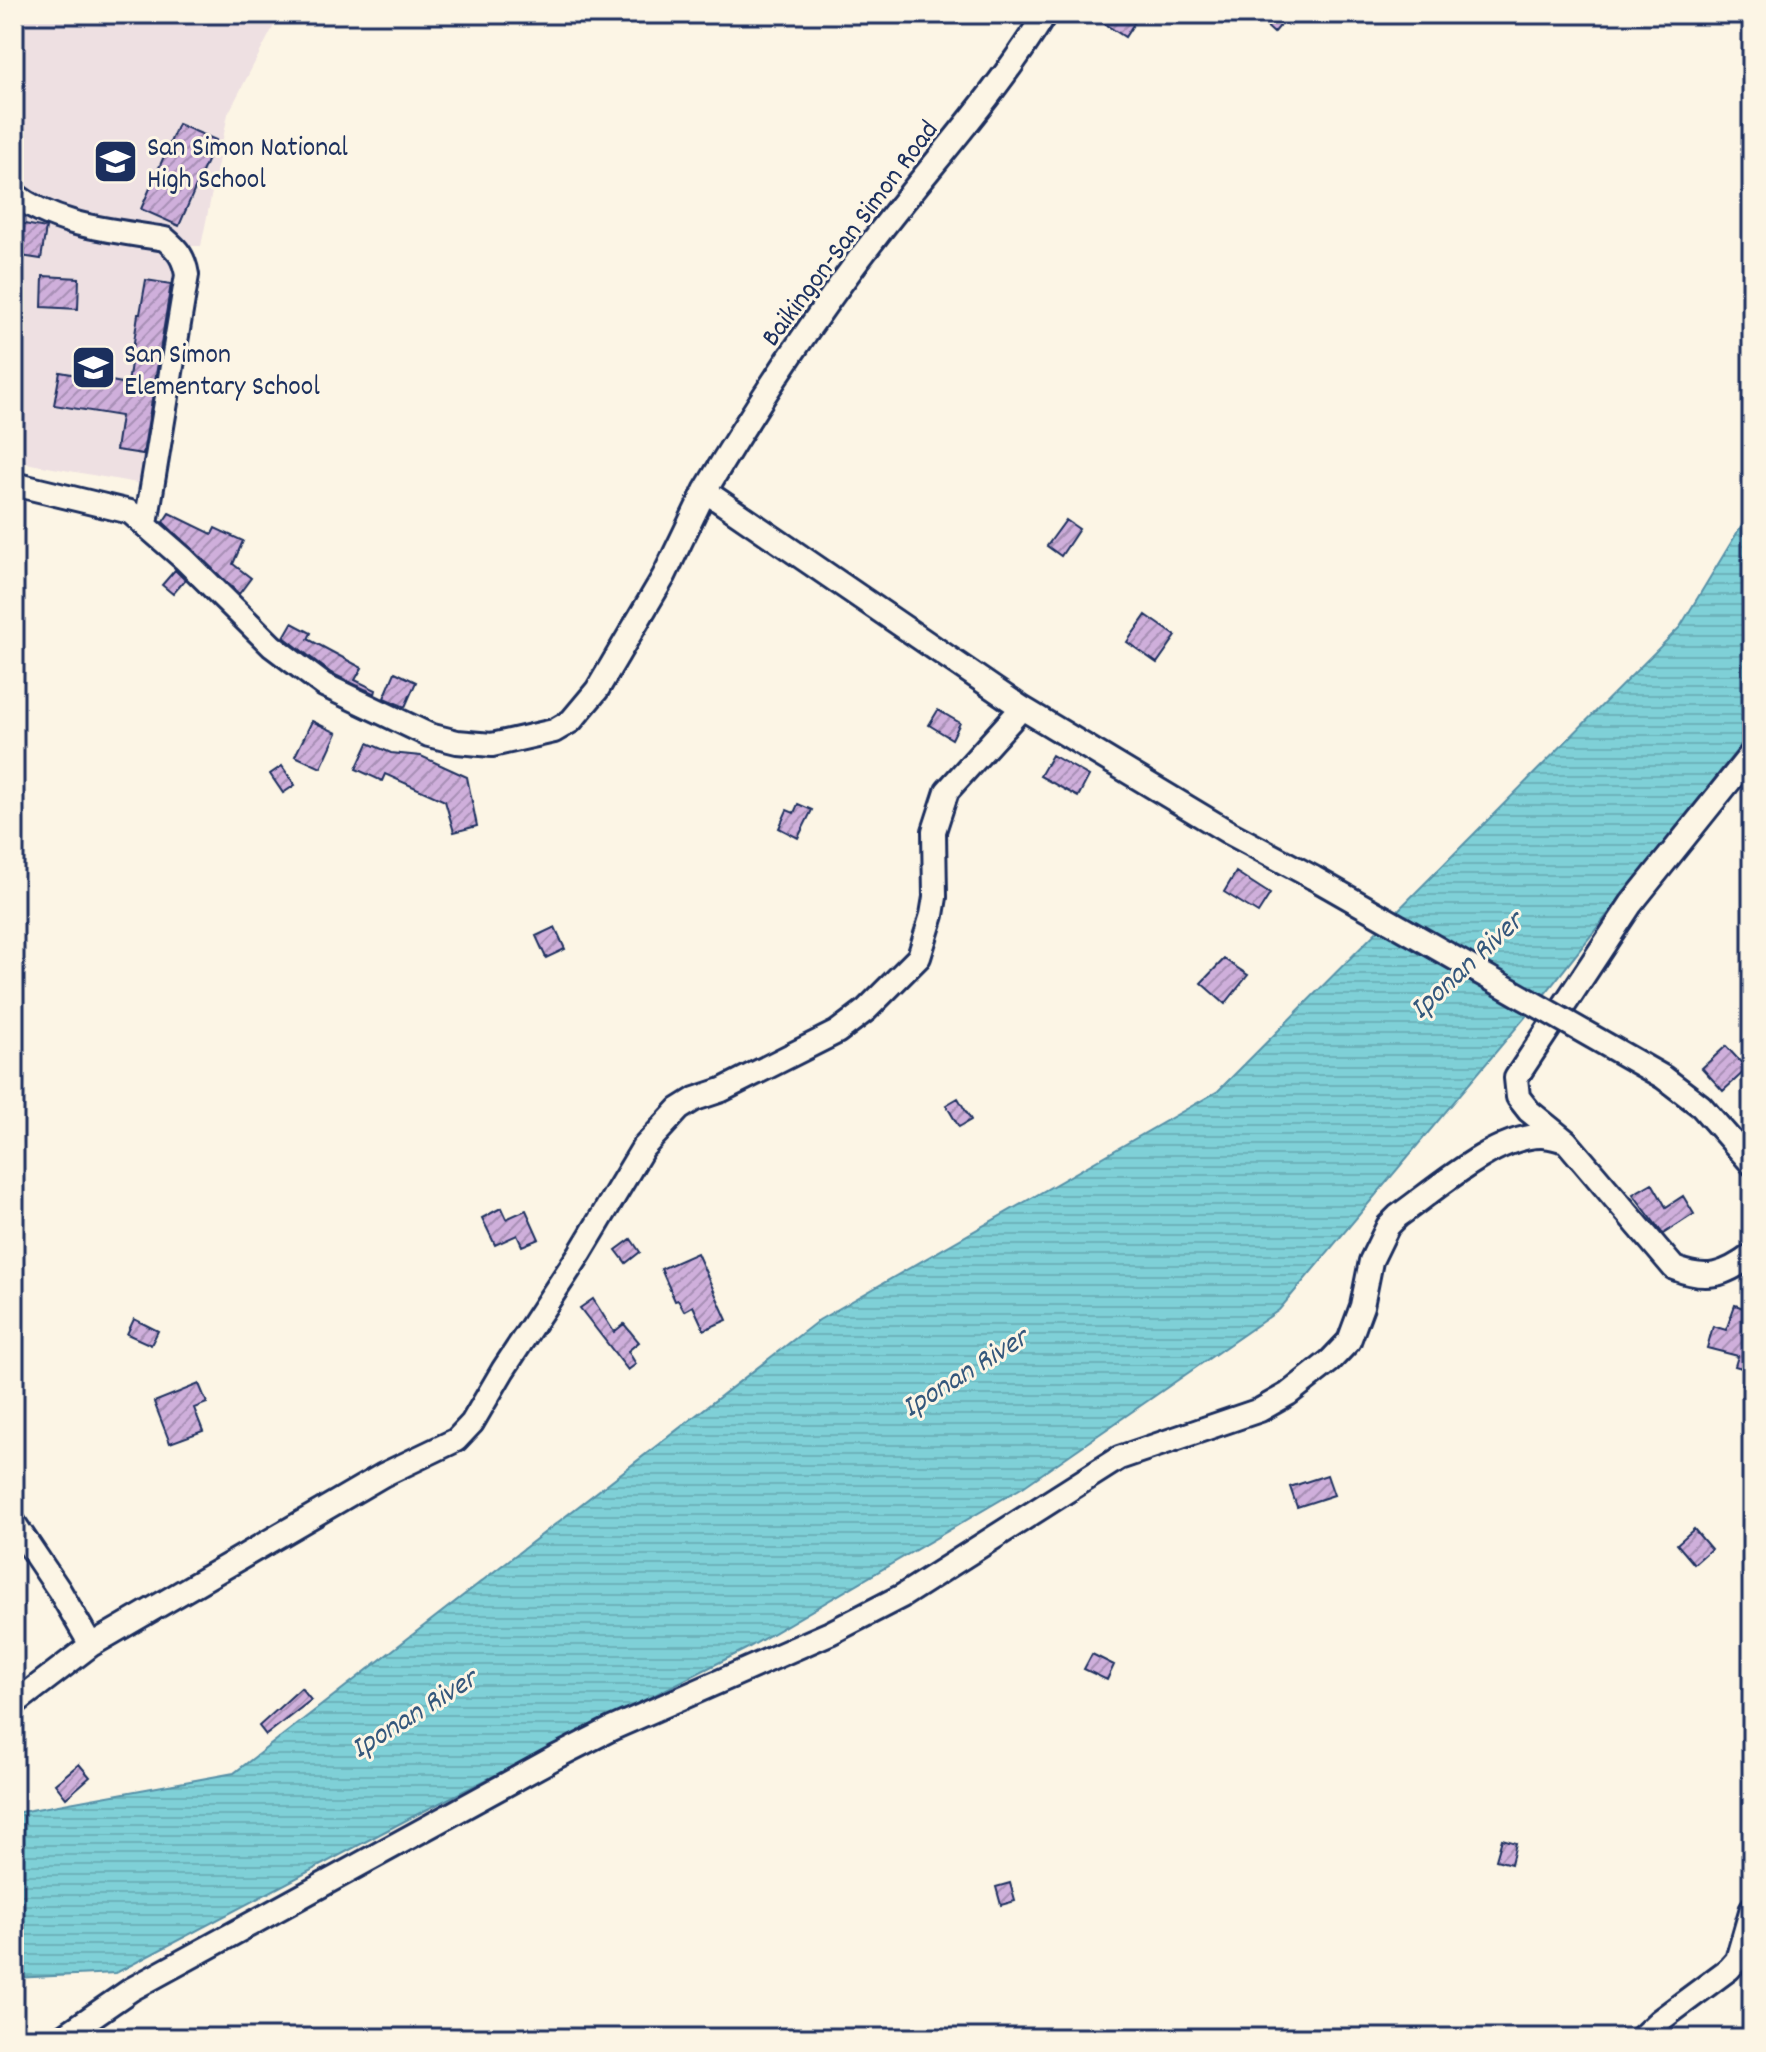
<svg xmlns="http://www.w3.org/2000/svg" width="1766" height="2052" font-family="Dekko,sans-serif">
	<defs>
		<pattern id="water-rules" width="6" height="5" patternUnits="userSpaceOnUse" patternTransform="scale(2)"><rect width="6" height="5" fill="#7fd0d7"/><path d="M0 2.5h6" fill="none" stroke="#6db3bb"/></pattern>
		<pattern id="building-hatch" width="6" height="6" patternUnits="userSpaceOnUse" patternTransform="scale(2)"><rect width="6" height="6" fill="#cfafdb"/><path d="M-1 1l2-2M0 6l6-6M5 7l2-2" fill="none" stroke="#a78fb5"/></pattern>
	</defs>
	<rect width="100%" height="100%" fill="#fcf5e5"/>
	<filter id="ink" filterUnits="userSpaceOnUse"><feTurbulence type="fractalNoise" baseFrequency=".0125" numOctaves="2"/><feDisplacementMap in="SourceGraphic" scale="16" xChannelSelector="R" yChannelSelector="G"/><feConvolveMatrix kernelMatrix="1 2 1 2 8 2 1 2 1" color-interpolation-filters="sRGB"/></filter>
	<g filter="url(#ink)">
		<path fill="#eee0e2" d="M 14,14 L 280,14 L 228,114 L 201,246 L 166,246 L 189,275 L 148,485 L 14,461 Z"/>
		<path fill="url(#water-rules)" stroke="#5790a7" stroke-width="2" d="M 1752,508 L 1752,731 L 1548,990 L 1279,1310 L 1023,1487 L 746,1649 L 416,1815 L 116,1973 L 14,1978 L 14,1813 L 234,1773 L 819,1320 L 1218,1091 L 1680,627 Z"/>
		<path fill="url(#building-hatch)" stroke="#1b2f5e" stroke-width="2" d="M 1089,14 L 1140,14 L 1125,37 Z
			M 1253,14 L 1290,14 L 1274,33 Z
			M 178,124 L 216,140 L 179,226 L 141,209 Z
			M 14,222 L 46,228 L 41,259 L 14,255 Z
			M 43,276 L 79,278 L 78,309 L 42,307 Z
			M 146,280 L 171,284 L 143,454 L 116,450 L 121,416 L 54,405 L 60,372 L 128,384 L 138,314 L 140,314 Z
			M 169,513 L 212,534 L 215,528 L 243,541 L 233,564 L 251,578 L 239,594 L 163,522 Z
			M 1066,520 L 1079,529 L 1061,556 L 1047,546 Z
			M 175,570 L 185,580 L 173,594 L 162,585 Z
			M 1146,615 L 1176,636 L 1157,663 L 1127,642 Z
			M 292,623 L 311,633 L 308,639 L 362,668 L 355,680 L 376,690 L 375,694 L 331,673 L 284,637 Z
			M 395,672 L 416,682 L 405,707 L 384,698 Z
			M 938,710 L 960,723 L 952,739 L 929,725 Z
			M 312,721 L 337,733 L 321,768 L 295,756 Z
			M 368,743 L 391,753 L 421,756 L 467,777 L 477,826 L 454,832 L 445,801 L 385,774 L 382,781 L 356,769 Z
			M 1052,755 L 1089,776 L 1078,797 L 1040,776 Z
			M 282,766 L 295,785 L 283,793 L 270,774 Z
			M 798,804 L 812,810 L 798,838 L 779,828 L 787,810 L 794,813 Z
			M 1236,872 L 1270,894 L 1258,913 L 1224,892 Z
			M 555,927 L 565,949 L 546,958 L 536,936 Z
			M 1224,959 L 1248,975 L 1225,1004 L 1201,983 Z
			M 1726,1046 L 1747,1069 L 1723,1091 L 1702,1068 Z
			M 958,1098 L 971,1120 L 959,1127 L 946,1105 Z
			M 1652,1183 L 1666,1207 L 1683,1196 L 1694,1214 L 1663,1234 L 1633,1194 Z
			M 501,1208 L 506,1219 L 526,1210 L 539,1239 L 522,1246 L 517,1235 L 495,1245 L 482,1218 Z
			M 631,1239 L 640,1252 L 626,1263 L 616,1250 Z
			M 697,1253 L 727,1320 L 704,1330 L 693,1306 L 684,1311 L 678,1300 L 675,1301 L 661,1269 Z
			M 593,1299 L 614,1332 L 624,1324 L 639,1342 L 628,1351 L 636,1364 L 628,1370 L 580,1308 Z
			M 1735,1305 L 1752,1311 L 1749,1322 L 1752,1323 L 1752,1371 L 1735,1366 L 1738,1356 L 1707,1348 L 1713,1326 L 1726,1330 Z
			M 134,1319 L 158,1331 L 151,1345 L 127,1334 Z
			M 199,1384 L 207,1403 L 194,1408 L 203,1431 L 170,1443 L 154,1402 Z
			M 1327,1475 L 1334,1495 L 1297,1507 L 1290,1487 Z
			M 1694,1529 L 1711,1549 L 1694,1564 L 1677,1544 Z
			M 1092,1654 L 1114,1665 L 1107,1680 L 1084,1669 Z
			M 301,1688 L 311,1700 L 266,1735 L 259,1726 Z
			M 79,1764 L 90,1777 L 66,1798 L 55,1784 Z
			M 1502,1839 L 1516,1843 L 1511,1864 L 1496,1860 Z
			M 1010,1883 L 1015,1901 L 1001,1905 L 996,1887 Z"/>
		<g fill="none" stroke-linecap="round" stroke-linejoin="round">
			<defs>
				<path id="minor" d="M 14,194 C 57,227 112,230 165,239 C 178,250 184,257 187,275 L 146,524
					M 14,484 L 130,512 L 184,559 L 272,646 L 324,685 L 429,735 L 457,742 L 492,745 L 554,731 L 571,721 L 597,690 L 664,576 L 705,491 L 1022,708 L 1230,833 L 1314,878
					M 705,491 C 758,402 816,314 879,233 C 935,160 998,92 1045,14
					M 1752,753 L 1631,904 L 1516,1078 L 1518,1097 L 1529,1111 L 1566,1141 L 1674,1268 C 1706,1281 1724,1276 1752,1255
					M 1663,1077 L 1701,1106 L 1752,1164
					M 14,1523 L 59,1590 L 91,1645
					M 14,1704 L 91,1645 L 383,1475 L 456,1440 L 472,1423 L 503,1370 L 580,1253 L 643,1148 L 679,1109 L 695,1099 L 722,1090 L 837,1032 L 866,1010 L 919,957 L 932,915 L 935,897 L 934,831 L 947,791 L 1022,708
					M 61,2038 L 132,1989 L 556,1757 L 611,1729 L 830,1633 L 902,1596 L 1119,1458 L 1260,1410 L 1288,1394 L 1330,1361 L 1349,1341 L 1362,1306 L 1371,1261 L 1388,1226 L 1398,1216 C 1435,1190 1495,1136 1541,1136 C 1549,1136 1558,1139 1566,1141
					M 1641,2038 L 1659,2021 L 1729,1969 L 1737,1960 L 1752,1908"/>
			</defs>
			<use href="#minor" stroke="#1b2f5e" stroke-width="28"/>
			<use href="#minor" stroke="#fcf5e5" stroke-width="22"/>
			<defs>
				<path id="minor-bridge" d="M 1314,878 L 1663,1077"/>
			</defs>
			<use href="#minor-bridge" stroke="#1b2f5e" stroke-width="28" stroke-linecap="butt"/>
			<use href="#minor-bridge" stroke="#fcf5e5" stroke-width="22"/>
		</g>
	</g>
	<defs>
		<symbol id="school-square" viewBox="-11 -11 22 22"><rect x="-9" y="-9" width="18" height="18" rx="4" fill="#1b2f5e" stroke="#fcf5e5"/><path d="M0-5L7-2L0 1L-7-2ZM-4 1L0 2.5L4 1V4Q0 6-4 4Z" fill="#fff"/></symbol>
	</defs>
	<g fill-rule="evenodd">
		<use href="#school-square" x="90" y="136" width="51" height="51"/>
		<use href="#school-square" x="68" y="342" width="51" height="51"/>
	</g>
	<g text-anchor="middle" stroke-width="6" stroke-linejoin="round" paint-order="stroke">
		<g font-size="28" fill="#1b2f5e" stroke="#fcf5e5" text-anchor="start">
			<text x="147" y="155">San Simon National<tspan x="147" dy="32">High School</tspan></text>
			<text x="124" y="362">San Simon<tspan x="124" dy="32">Elementary School</tspan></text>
		</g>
		<g font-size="28" fill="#1b2f5e" stroke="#fcf5e5">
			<text transform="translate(848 232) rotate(-53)" y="10">Baikingon-San Simon Road</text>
		</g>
		<g font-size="30" font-style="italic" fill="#34577c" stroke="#fcf5e5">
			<text transform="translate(1465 964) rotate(-43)" y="10">Iponan River</text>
			<text transform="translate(964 1371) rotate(-32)" y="10">Iponan River</text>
			<text transform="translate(413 1712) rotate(-32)" y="10">Iponan River</text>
		</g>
	</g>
	<rect width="1766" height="2052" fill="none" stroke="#fcf5e5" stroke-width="48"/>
	<rect x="24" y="24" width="1718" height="2004" fill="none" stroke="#1b2f5e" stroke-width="3" filter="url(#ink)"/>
</svg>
